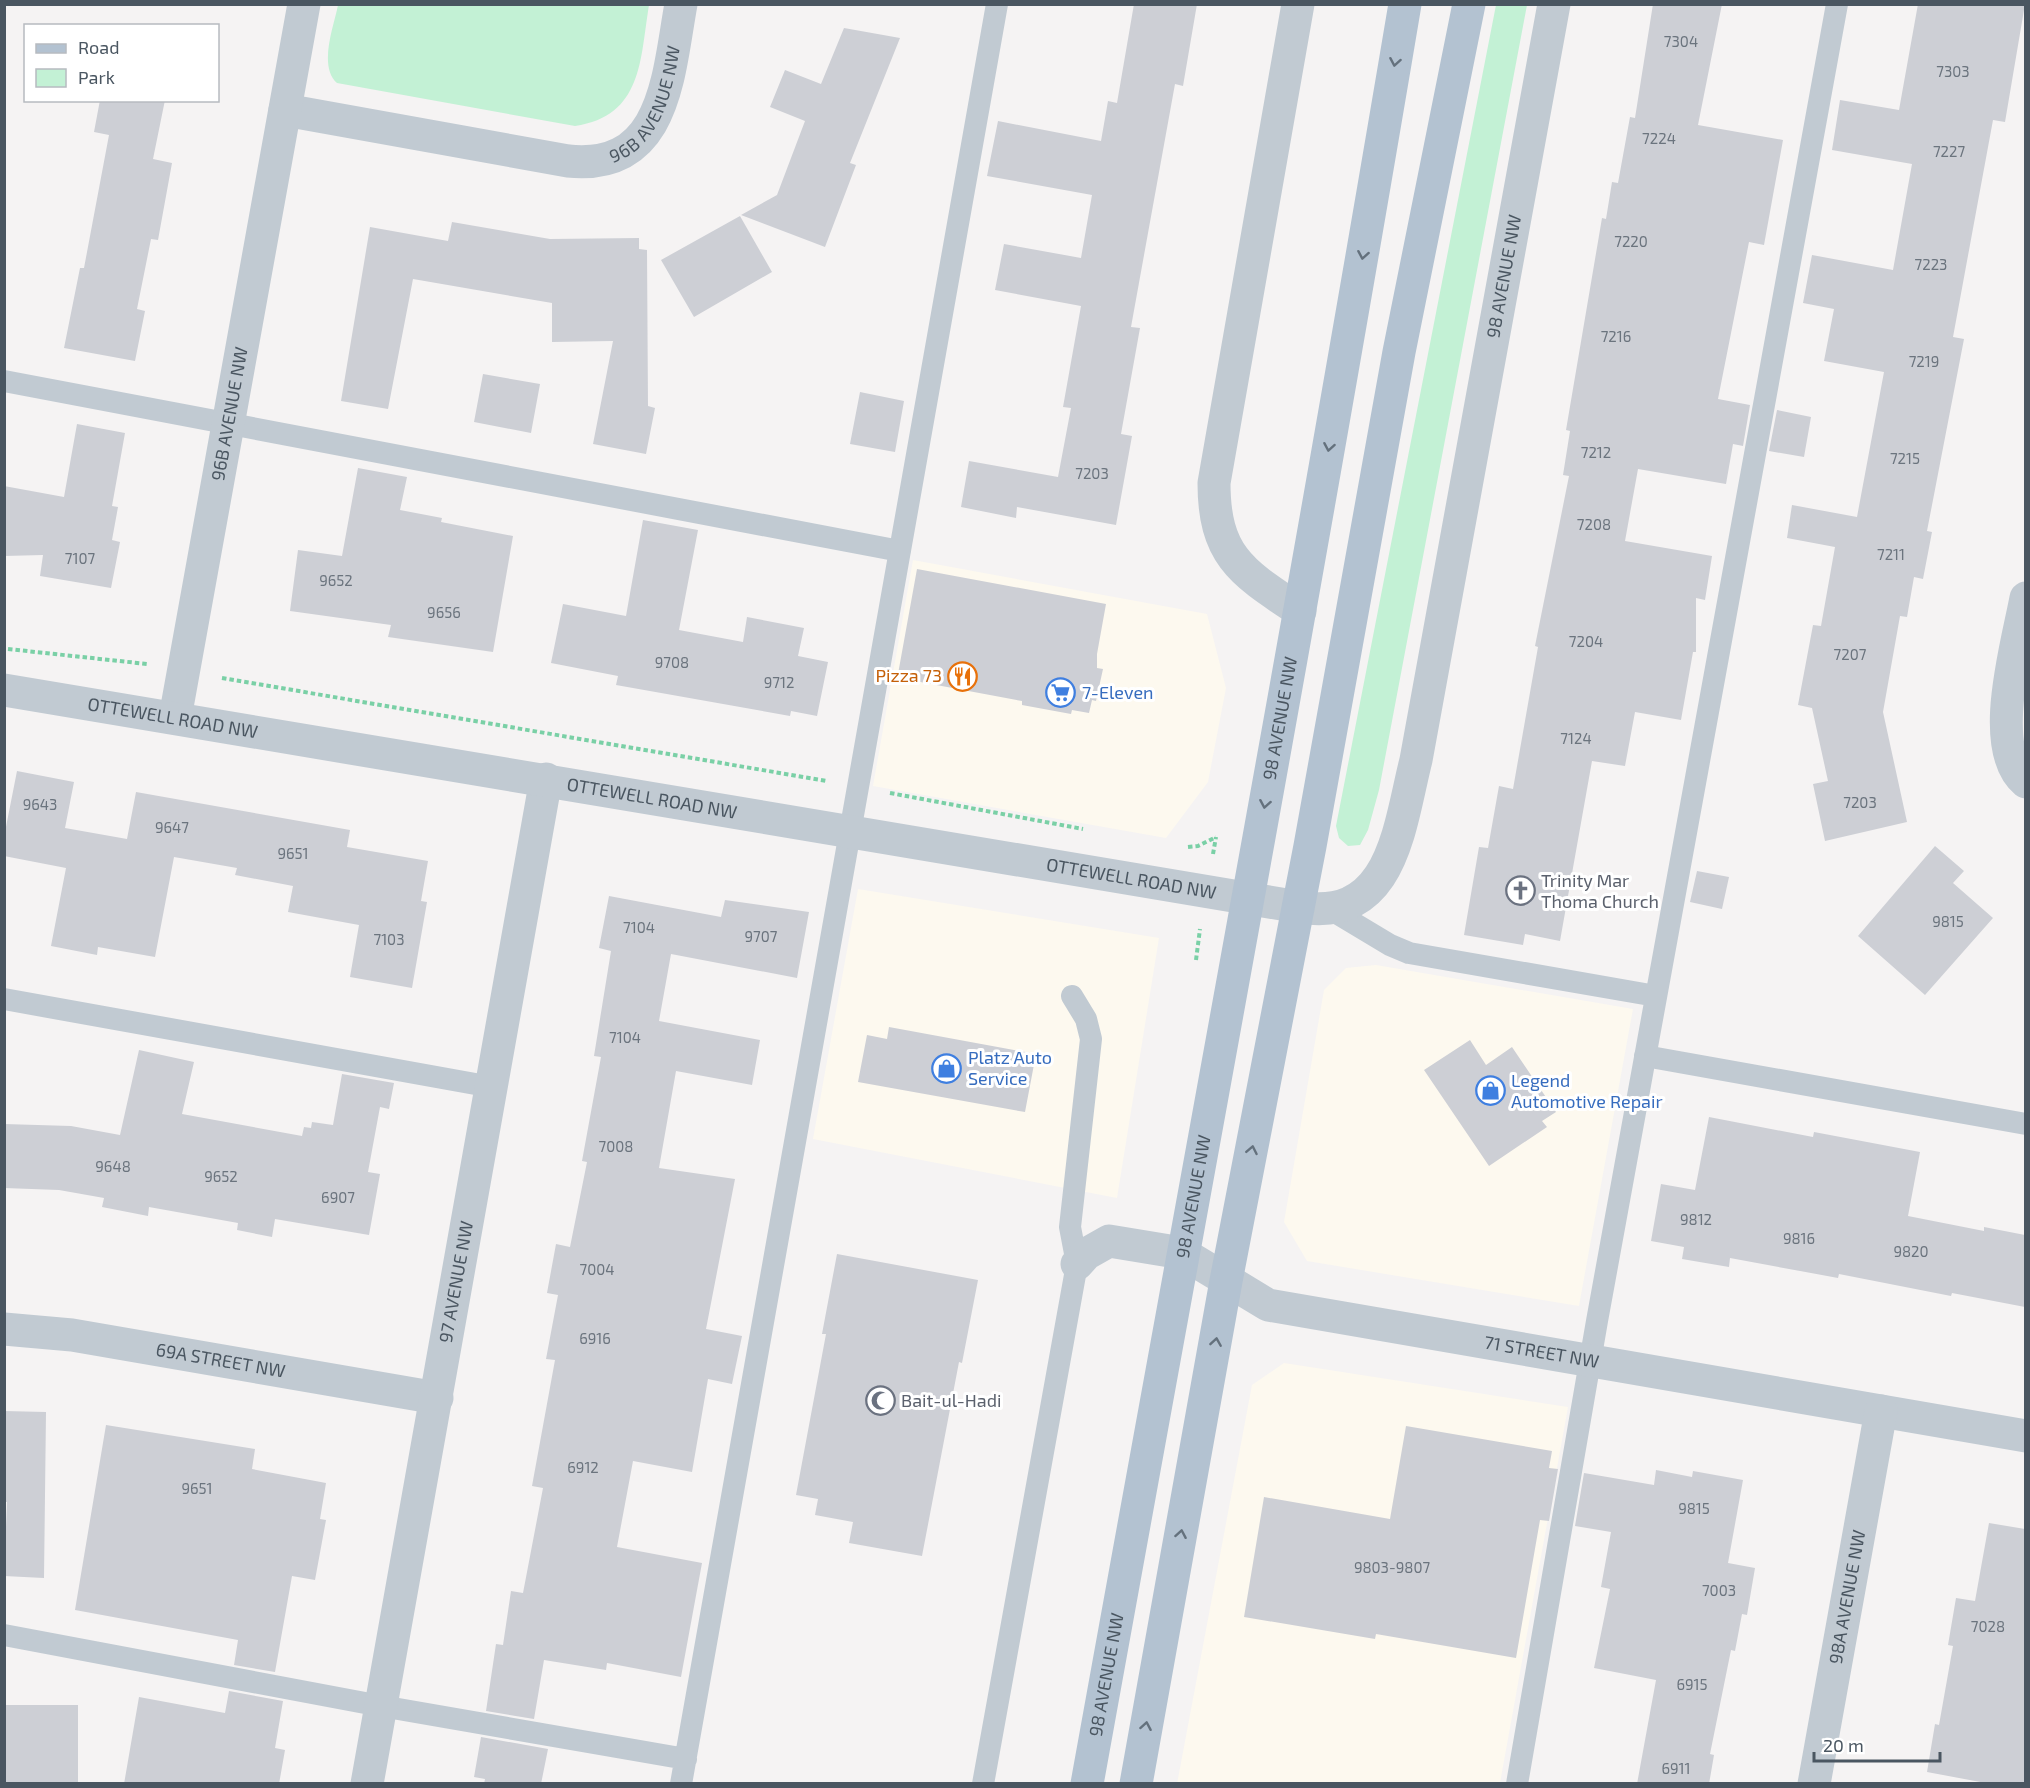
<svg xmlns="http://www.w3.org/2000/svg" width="2030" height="1788" font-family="'Exo 2',sans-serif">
	<rect width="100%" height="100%" fill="#f5f3f3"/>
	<path fill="#fdf9ef" d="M 913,560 L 1207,614 L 1226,688 L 1208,782 L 1166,838 L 873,786 Z
		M 858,889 L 1159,938 L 1117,1198 L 813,1139 Z
		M 1376,965 L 1633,1009 L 1579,1306 L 1307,1261 L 1284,1222 L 1324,990 L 1346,968 Z
		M 1284,1363 L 1568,1407 L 1500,1783 L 1177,1784 L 1252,1385 Z"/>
	<path fill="#c3f1d5" d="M 338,5 L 338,4 L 649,5 C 640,59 643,116 575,126 L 337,83 C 318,66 334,26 338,5 Z
		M 1496,5 L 1527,5 L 1379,790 L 1368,830 L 1360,845 L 1348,846 L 1339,838 L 1336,826 Z"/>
	<path fill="#cdcfd5" d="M 1134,4 L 1197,4 L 1183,86 L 1175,84 L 1131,327 L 1140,328 L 1121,434 L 1132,436 L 1116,525 L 1017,507 L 1016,518 L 961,507 L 969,461 L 1058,477 L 1071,408 L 1063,407 L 1081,306 L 995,290 L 1004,244 L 1081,258 L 1092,195 L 987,176 L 998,121 L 1101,141 L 1108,101 L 1117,103 Z
		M 1653,4 L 1722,4 L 1698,125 L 1783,140 L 1764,245 L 1749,242 L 1718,399 L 1750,405 L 1743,446 L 1733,444 L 1726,484 L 1638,469 L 1625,541 L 1712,556 L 1705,600 L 1696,598 L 1696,652 L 1693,652 L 1681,720 L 1635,712 L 1625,766 L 1592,761 L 1560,941 L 1525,934 L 1523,945 L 1464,935 L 1479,847 L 1488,848 L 1499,786 L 1513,789 L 1538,647 L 1535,646 L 1569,476 L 1563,475 L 1570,431 L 1566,430 L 1602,218 L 1606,219 L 1612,182 L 1618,183 L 1630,117 L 1635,118 Z
		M 1918,4 L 2025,4 L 2005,122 L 1993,120 L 1953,337 L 1964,339 L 1927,531 L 1932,532 L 1923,579 L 1914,577 L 1907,617 L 1900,616 L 1883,712 L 1907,822 L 1825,841 L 1813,784 L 1828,781 L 1812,708 L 1798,705 L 1813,625 L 1821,626 L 1835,547 L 1787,538 L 1792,505 L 1857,517 L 1884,372 L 1824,361 L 1834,309 L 1803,303 L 1812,255 L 1893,270 L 1912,164 L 1832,150 L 1840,100 L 1899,110 Z
		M 844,28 L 900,38 L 850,163 L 856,165 L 825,247 L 741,215 L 777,195 L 805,121 L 770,107 L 785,70 L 821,84 Z
		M 100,100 L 165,100 L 153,159 L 172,163 L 158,240 L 151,239 L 137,309 L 145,311 L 135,361 L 64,348 L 80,268 L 84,268 L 109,135 L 94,132 Z
		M 740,216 L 772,272 L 694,317 L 661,260 Z
		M 452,222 L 550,239 L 639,238 L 639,249 L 647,250 L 648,406 L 655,408 L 646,454 L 593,444 L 613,341 L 552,342 L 552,303 L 413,279 L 388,409 L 341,401 L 370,227 L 448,241 Z
		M 483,374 L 540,384 L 531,433 L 474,422 Z
		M 860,392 L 904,401 L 895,452 L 850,444 Z
		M 1777,410 L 1811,417 L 1804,457 L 1769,451 Z
		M 77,424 L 125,433 L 112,506 L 118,507 L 112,540 L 120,542 L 111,588 L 40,576 L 43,555 L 4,556 L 4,486 L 64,497 Z
		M 358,468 L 407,477 L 400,510 L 442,518 L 441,522 L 513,536 L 493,652 L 388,637 L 391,625 L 290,611 L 298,550 L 342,556 Z
		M 643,520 L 698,530 L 679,630 L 743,642 L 747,617 L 804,628 L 798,656 L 828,662 L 817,716 L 791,711 L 790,716 L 616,685 L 618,676 L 551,663 L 563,604 L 626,616 Z
		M 917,569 L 1106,604 L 1097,654 L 1097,668 L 1103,669 L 1096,701 L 1092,700 L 1089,713 L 1072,710 L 1071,714 L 1022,705 L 1022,701 L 915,681 L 916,677 L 898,674 Z
		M 17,771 L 74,782 L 65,828 L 127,839 L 136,792 L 350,830 L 347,847 L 428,861 L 421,901 L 427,902 L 412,988 L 350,977 L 359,925 L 288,912 L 293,886 L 235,875 L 237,868 L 174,857 L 155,957 L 98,947 L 97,955 L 51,946 L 66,868 L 4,856 L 4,837 Z
		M 1935,846 L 1964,871 L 1953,883 L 1993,918 L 1925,995 L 1858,936 Z
		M 1697,871 L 1729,877 L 1722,909 L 1690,902 Z
		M 609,896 L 721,917 L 725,900 L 809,912 L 797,978 L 671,954 L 659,1021 L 760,1040 L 752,1085 L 676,1071 L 659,1168 L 735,1179 L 706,1329 L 742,1336 L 732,1384 L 708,1379 L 692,1472 L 633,1461 L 617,1547 L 702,1563 L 681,1677 L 607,1663 L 606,1670 L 544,1660 L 534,1719 L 486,1711 L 496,1644 L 503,1645 L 511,1591 L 523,1593 L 543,1488 L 532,1486 L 555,1360 L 546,1359 L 558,1295 L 547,1293 L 556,1244 L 570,1247 L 587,1162 L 582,1161 L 601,1057 L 594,1056 L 611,951 L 599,948 Z
		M 889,1027 L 1036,1054 L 1025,1112 L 858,1082 L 867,1035 L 887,1039 Z
		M 1470,1040 L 1486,1065 L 1512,1047 L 1556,1112 L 1542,1121 L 1547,1127 L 1489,1166 L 1424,1070 Z
		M 139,1050 L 194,1062 L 182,1114 L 302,1136 L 304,1127 L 311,1128 L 312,1122 L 333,1125 L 342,1074 L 394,1083 L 389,1109 L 380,1107 L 368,1172 L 380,1174 L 369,1235 L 275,1219 L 272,1237 L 237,1230 L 238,1223 L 149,1207 L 148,1216 L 102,1207 L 104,1198 L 59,1190 L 4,1188 L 4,1124 L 71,1126 L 120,1135 Z
		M 1709,1117 L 1813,1137 L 1814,1132 L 1920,1152 L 1908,1216 L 1984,1231 L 1984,1227 L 2025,1235 L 2025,1307 L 1952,1293 L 1951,1296 L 1839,1274 L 1838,1278 L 1730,1258 L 1729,1267 L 1682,1259 L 1684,1247 L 1651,1241 L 1661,1184 L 1695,1190 Z
		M 837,1254 L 978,1280 L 962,1363 L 959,1362 L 922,1556 L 849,1543 L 853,1522 L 815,1515 L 818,1499 L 796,1495 L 826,1334 L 822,1334 Z
		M 4,1411 L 46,1412 L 44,1578 L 4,1576 L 7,1502 L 4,1502 Z
		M 106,1425 L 255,1449 L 252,1469 L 326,1483 L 320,1519 L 326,1520 L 315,1580 L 292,1576 L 275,1672 L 234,1665 L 238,1640 L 75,1610 Z
		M 1406,1426 L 1552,1451 L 1549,1468 L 1558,1469 L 1549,1521 L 1540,1520 L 1516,1658 L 1376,1634 L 1375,1639 L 1244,1617 L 1264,1497 L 1390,1519 Z
		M 1656,1470 L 1692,1477 L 1693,1471 L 1743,1480 L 1728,1563 L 1755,1568 L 1747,1615 L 1742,1614 L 1735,1651 L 1731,1650 L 1710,1754 L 1714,1755 L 1709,1784 L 1637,1784 L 1656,1680 L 1594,1668 L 1610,1589 L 1601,1587 L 1611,1532 L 1575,1526 L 1584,1473 L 1654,1485 Z
		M 1989,1523 L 2025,1529 L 2025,1784 L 1991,1784 L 1927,1772 L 1935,1724 L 1939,1725 L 1953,1646 L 1948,1645 L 1956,1598 L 1975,1601 Z
		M 229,1691 L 283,1701 L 275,1748 L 285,1750 L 279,1784 L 124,1784 L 139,1697 L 225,1713 Z
		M 4,1705 L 78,1705 L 78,1784 L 4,1784 Z
		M 481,1737 L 548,1749 L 541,1784 L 484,1784 L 485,1779 L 474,1777 Z"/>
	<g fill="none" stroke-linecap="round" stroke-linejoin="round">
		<path stroke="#7ad0a6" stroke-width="4" stroke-dasharray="4.5 3" stroke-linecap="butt" d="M 8,649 L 147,664
			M 222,678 L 827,781
			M 890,793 L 1083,829
			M 1188,847 L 1198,846 L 1216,837
			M 1213,854 L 1216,837
			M 1196,960 L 1200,929"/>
		<path stroke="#c1cad2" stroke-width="22" d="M 4,381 L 900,551
			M 1330,909 L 1390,945 L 1409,953 L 1656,996
			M 4,999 L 492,1087
			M 1645,1056 L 2026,1124
			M 4,1635 L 381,1706 L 686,1759
			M 681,1784 L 997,4
			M 983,1784 L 1077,1264 L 1070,1227 L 1091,1039 L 1086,1019 L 1072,996
			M 1517,1784 L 1597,1321 L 1837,4"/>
		<g stroke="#c1cad2" stroke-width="33">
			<path d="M 1298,4 L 1214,483 C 1214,557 1243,573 1300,611"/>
			<path id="s1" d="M 285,110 L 568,161 C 666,171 668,75 681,4"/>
			<path d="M 2026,598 C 2018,642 1986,749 2026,782"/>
			<path id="s2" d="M 175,718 L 304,4"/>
			<path id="s3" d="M 1299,907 C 1393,923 1399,827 1416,760 L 1554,4"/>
			<path id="s4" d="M 1077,1264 L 1086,1254 L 1109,1241 L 1182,1253 L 1268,1305 L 2026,1436"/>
			<path id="s5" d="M 4,1329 L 72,1335 L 437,1398"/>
			<path id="s6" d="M 367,1784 L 546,779"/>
			<path id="s7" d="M 1814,1784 L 1881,1411"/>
		</g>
		<path stroke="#c1cad2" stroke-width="33" id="s8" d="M 4,690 L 1299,907"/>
		<g stroke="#b3c2d1" stroke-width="33">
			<path id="s9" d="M 1087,1784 C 1194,1191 1305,599 1405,4"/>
			<path d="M 1136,1784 L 1226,1281 L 1310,846 L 1399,352 L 1469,4"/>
		</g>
	</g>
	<defs><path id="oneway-chevron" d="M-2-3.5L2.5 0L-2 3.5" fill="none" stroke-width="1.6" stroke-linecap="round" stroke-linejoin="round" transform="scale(1.5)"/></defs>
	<g stroke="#64717d">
		<use href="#oneway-chevron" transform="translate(1395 62) rotate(100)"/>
		<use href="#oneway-chevron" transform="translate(1363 255) rotate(100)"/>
		<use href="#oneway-chevron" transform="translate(1329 447) rotate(100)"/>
		<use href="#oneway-chevron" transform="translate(1265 804) rotate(100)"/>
		<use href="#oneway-chevron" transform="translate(1252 1150) rotate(-79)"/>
		<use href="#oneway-chevron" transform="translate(1216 1342) rotate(-81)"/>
		<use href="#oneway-chevron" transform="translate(1181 1534) rotate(-80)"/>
		<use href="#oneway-chevron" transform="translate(1146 1726) rotate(-80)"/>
	</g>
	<defs>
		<symbol id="restaurant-ring" viewBox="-11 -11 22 22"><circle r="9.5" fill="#fff" stroke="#e8710a" stroke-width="1.5"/><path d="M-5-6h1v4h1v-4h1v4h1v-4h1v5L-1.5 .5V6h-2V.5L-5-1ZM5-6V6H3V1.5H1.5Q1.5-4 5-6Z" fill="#e8710a"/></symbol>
		<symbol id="supermarket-ring" viewBox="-11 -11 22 22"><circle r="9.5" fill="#fff" stroke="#3f7fe0" stroke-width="1.5"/><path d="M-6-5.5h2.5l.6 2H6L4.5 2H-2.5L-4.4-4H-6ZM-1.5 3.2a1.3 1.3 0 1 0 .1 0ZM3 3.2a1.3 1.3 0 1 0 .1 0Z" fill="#3f7fe0"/></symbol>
		<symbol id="church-ring" viewBox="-11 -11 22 22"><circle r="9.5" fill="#fff" stroke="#6b7280" stroke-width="1.5"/><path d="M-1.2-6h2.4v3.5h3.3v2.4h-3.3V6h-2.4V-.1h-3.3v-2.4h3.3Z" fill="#6b7280"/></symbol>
		<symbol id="shop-ring" viewBox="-11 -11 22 22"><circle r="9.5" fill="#fff" stroke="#3f7fe0" stroke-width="1.5"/><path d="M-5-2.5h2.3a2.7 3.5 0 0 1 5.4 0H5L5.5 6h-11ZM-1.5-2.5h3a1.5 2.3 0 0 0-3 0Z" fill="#3f7fe0"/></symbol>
		<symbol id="mosque-ring" viewBox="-11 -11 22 22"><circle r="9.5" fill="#fff" stroke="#6b7280" stroke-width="1.5"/><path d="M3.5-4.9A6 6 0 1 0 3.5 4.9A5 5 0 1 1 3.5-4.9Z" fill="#6b7280"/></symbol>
	</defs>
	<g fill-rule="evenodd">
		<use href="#restaurant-ring" x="946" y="660" width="33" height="33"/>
		<use href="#supermarket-ring" x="1044" y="676" width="33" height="33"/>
		<use href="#church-ring" x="1504" y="874" width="33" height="33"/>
		<use href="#shop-ring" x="930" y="1052" width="33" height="33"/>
		<use href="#shop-ring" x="1474" y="1074" width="33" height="33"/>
		<use href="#mosque-ring" x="864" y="1384" width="33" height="33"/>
	</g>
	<g text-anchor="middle" stroke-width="6" stroke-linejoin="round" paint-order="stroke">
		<g font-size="15" fill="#6b747e">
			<text x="1681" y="47">7304</text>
			<text x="1953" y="77">7303</text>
			<text x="1659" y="144">7224</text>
			<text x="1949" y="157">7227</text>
			<text x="1631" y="247">7220</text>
			<text x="1931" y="270">7223</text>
			<text x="1616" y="342">7216</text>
			<text x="1924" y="367">7219</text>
			<text x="1596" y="458">7212</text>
			<text x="1905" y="464">7215</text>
			<text x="1092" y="479">7203</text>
			<text x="1594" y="530">7208</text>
			<text x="1891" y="560">7211</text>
			<text x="80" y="564">7107</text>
			<text x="336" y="586">9652</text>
			<text x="444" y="618">9656</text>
			<text x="1586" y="647">7204</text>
			<text x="1850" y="660">7207</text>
			<text x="672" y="668">9708</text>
			<text x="779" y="688">9712</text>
			<text x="1576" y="744">7124</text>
			<text x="1860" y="808">7203</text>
			<text x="40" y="810">9643</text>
			<text x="172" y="833">9647</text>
			<text x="293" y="859">9651</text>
			<text x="1948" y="927">9815</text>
			<text x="639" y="933">7104</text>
			<text x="761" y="942">9707</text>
			<text x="389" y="945">7103</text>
			<text x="625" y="1043">7104</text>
			<text x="616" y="1152">7008</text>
			<text x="113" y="1172">9648</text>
			<text x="221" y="1182">9652</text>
			<text x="338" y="1203">6907</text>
			<text x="1696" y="1225">9812</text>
			<text x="1799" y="1244">9816</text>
			<text x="1911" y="1257">9820</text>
			<text x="597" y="1275">7004</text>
			<text x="595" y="1344">6916</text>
			<text x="583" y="1473">6912</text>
			<text x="197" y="1494">9651</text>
			<text x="1694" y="1514">9815</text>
			<text x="1392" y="1573">9803-9807</text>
			<text x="1719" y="1596">7003</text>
			<text x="1988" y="1632">7028</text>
			<text x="1692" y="1690">6915</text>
			<text x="1676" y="1774">6911</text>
		</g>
		<g font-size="18" fill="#4a5661" stroke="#fff">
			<text dy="6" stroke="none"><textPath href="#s1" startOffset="398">96B AVENUE NW</textPath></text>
			<text dy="6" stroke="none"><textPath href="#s3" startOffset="706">98 AVENUE NW</textPath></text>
			<text dy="6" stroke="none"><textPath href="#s2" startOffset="309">96B AVENUE NW</textPath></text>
			<text dy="6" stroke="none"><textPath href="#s8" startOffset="171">OTTEWELL ROAD NW</textPath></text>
			<text dy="6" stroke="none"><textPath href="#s9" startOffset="1083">98 AVENUE NW</textPath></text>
			<text dy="6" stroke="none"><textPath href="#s8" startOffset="657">OTTEWELL ROAD NW</textPath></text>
			<text dy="6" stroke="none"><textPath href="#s8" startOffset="1143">OTTEWELL ROAD NW</textPath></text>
			<text dy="6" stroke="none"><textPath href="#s9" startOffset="597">98 AVENUE NW</textPath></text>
			<text dy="6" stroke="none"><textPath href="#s6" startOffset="510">97 AVENUE NW</textPath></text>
			<text dy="6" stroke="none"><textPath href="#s4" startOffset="492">71 STREET NW</textPath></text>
			<text dy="6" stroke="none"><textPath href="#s5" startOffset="219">69A STREET NW</textPath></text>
			<text dy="6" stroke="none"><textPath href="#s7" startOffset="190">98A AVENUE NW</textPath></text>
			<text dy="6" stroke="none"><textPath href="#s9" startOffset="111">98 AVENUE NW</textPath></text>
		</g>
		<g font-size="18" fill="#c56008" stroke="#fff" text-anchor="end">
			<text x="942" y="682">Pizza 73</text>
		</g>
		<g font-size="18" fill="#366cbe" stroke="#fff" text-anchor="start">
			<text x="1082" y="699">7-Eleven</text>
			<text x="968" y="1064">Platz Auto<tspan x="968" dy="21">Service</tspan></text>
			<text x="1511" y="1087">Legend<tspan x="1511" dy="21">Automotive Repair</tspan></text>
		</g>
		<g font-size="18" fill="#5b616d" stroke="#fff" text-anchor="start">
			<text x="1541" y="887">Trinity Mar<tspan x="1541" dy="21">Thoma Church</tspan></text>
			<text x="901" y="1407">Bait-ul-Hadi</text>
		</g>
	</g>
	<rect width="2030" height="1788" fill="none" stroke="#4a5661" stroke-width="12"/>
	<rect x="24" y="24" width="195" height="78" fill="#ffffff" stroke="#b7bbc0" stroke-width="1.5"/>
	<rect x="36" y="44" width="30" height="9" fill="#b3c2d1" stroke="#b7bbc0" stroke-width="1.5"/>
	<text x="78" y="54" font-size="18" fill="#4a5661">Road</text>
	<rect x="36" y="69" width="30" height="18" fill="#c3f1d5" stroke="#b7bbc0" stroke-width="1.5"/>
	<text x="78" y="84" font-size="18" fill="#4a5661">Park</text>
	<path d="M1814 1752v9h126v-9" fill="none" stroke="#4a5661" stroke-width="3"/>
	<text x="1823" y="1752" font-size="18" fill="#4a5661" stroke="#ffffff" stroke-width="4.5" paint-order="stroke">20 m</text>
</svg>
